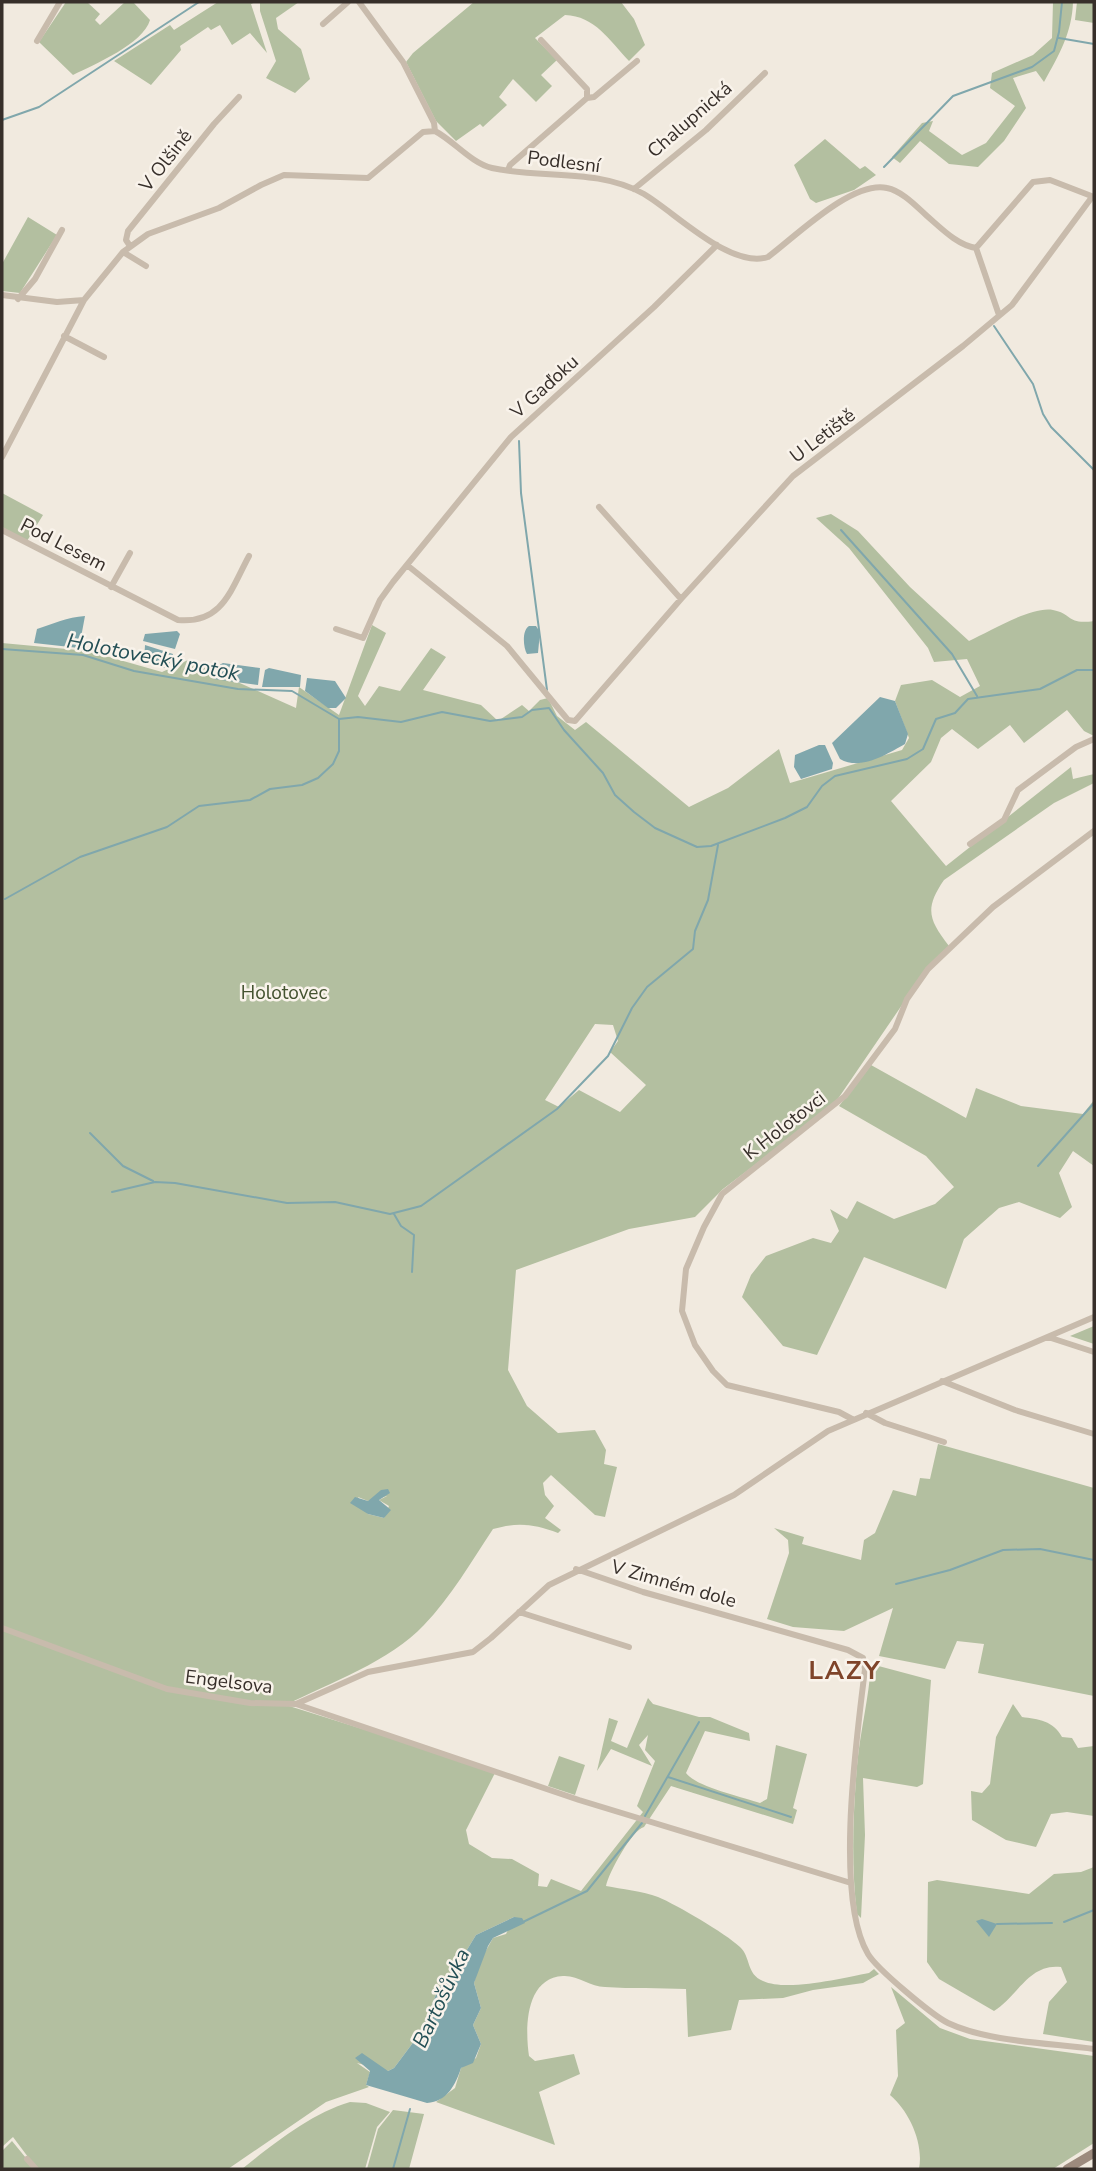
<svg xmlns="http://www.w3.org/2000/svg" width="1096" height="2171" font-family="'Nunito Sans',sans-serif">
	<rect width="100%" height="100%" fill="#f1eadf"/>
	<path fill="#b3bfa0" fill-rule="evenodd" d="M 66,2 L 87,2 L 100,14 L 95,20 L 100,25 L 125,2 L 133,2 L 150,20 C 143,44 95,64 73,75 L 39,42 Z
		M 218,2 L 256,2 L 251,4 L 267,53 L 250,33 L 232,45 L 220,25 L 211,30 L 208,27 L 180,46 L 181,50 L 151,85 L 114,61 L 170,25 L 174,30 Z
		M 260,2 L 299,2 L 276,18 L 278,29 L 301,49 L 310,79 L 295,93 L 266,78 L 276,61 L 260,11 Z
		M 474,2 L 621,2 L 634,19 L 645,45 L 629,61 C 609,40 595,16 565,15 L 535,38 L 557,60 L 541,75 L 552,86 L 536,102 L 513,79 L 499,97 L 507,105 L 483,127 L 480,124 L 456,141 L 436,121 L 406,62 L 413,53 Z
		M 1053,2 L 1073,2 C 1072,33 1059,55 1044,82 L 1036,71 L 1013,78 L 1026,108 L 1004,141 L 978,167 L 949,164 L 920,141 L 900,163 L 892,157 L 922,123 L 933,121 L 929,131 L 962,155 L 986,143 L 1015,106 L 990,88 L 992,73 L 1033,55 L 1052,38 Z
		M 1077,2 L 1094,2 L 1094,23 L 1075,20 Z
		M 825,139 L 860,169 L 865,166 L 876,175 L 854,190 L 816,203 L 810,199 L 794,165 Z
		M 28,217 L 57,235 L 20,293 L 2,291 L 2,264 Z
		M 2,493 L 43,515 L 27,541 L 2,527 Z
		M 831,514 L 858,531 L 910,587 L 969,641 C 989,632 1031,606 1053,610 C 1073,614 1067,625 1094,621 L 1094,736 L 1084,731 L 1067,710 L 1024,743 L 1010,725 L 978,749 L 952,729 L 941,738 L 931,762 L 891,801 L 946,866 L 1071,767 L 1073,779 L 1094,774 L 1094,783 L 1054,803 L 944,880 C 924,909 929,920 949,946 L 930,964 L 833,1106 L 723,1189 L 695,1217 L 629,1229 L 516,1270 L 508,1370 L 527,1406 L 558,1433 L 595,1430 L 606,1450 L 604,1464 L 617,1467 L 605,1517 L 595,1515 L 551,1475 L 543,1483 L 545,1495 L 554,1506 L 545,1518 L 561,1530 L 558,1533 C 534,1524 517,1522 493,1529 C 471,1562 451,1597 424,1625 C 391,1661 329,1683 286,1705 L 496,1771 L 466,1830 L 469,1844 L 492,1858 L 512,1859 L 539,1874 L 538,1886 L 547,1887 L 551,1879 L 581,1891 L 643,1812 L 637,1806 L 655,1761 L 645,1750 L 648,1735 L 639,1745 L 652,1766 L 611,1749 L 597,1771 L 609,1718 L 618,1721 L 611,1741 L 627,1748 L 648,1698 L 653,1704 L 699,1717 L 710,1717 L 749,1733 L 750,1741 L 705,1731 L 686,1773 C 696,1787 743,1797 760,1803 L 767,1799 L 776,1745 L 807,1754 L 793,1808 L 797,1810 L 793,1824 L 671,1786 L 644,1827 C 632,1830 609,1872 606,1886 C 621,1889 643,1891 658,1897 C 677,1905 725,1933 740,1947 C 751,1957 746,1974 763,1981 C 787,1992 842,1978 869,1973 L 874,1969 L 879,1974 L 863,1983 L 813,1990 L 783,1998 L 739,2000 L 731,2030 L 688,2037 L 686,1989 C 659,1988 632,1989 605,1987 C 590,1987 578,1975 563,1976 C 525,1978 525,2029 529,2056 L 535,2061 L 574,2054 L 580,2074 L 539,2092 L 555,2145 L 436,2102 L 455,2088 L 461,2068 L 476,2058 L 481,2044 L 473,2025 L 481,2008 L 474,1983 L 479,1963 L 493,1938 L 506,1934 L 514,1917 L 476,1935 L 451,1976 L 439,1987 L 421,2032 L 394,2068 L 388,2071 L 357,2063 L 370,2072 L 366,2085 L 369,2087 L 326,2102 L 228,2169 L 37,2169 L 13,2137 L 2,2147 L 2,643 L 88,651 L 162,672 L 188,660 L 296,708 L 299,687 L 339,715 L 372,625 L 386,633 L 358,696 L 365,706 L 379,686 L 400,691 L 431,648 L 446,657 L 423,690 L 481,705 L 498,721 L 522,705 L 529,711 L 540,700 L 548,698 L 557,716 L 575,730 L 586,722 L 689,807 L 728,788 L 779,749 L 790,783 L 902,750 L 909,738 L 895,701 L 901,685 L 932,680 L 960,697 L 980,686 L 967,659 L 934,662 L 928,648 L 849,548 L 816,518 ZM 595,1024 L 613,1025 L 618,1041 L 610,1052 L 646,1085 L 620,1112 L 579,1090 L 559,1107 L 545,1100 ZM 387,1496 L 379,1500 L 389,1506 L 384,1518 L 368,1514 L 358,1497 L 368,1501 Z
		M 871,1065 L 966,1118 L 976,1088 L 1021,1106 L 1083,1114 L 1094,1100 L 1094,1166 L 1073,1151 L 1059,1173 L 1072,1207 L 1060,1218 L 1019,1202 L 999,1208 L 964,1239 L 946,1289 L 864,1257 L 817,1355 L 783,1346 L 742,1297 L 751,1275 L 766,1256 L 813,1238 L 831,1243 L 839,1231 L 830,1209 L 847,1219 L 857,1201 L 894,1219 L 935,1204 L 954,1187 L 926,1156 L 839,1106 Z
		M 1094,1326 L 1094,1344 L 1070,1336 Z
		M 938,1444 L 1094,1488 L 1094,1696 L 978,1673 L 984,1644 L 957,1641 L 945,1669 L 879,1656 L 893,1608 L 844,1631 L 793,1627 L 767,1619 L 789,1553 L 788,1540 L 774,1528 L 804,1537 L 802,1544 L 861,1560 L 864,1540 L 875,1533 L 893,1490 L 916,1496 L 920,1478 L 930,1479 Z
		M 871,1664 L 931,1680 L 923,1784 L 917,1787 L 863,1778 L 865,1835 L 861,1918 L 857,1914 C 851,1865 853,1815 857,1766 C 860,1732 869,1698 871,1664 Z
		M 1013,1704 L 1022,1717 C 1038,1719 1054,1721 1062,1737 L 1072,1738 L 1078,1748 L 1094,1746 L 1094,1816 L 1067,1812 L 1051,1814 L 1036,1847 L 1006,1840 L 972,1820 L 971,1791 L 982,1793 L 990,1784 L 996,1737 Z
		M 559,1756 L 585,1765 L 575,1795 L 548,1786 Z
		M 1094,1867 L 1094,2042 L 1043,2034 L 1049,2002 L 1067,1982 L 1061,1967 C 1029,1963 1018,1996 994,2011 L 939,1979 L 927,1962 L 928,1882 L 937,1880 L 1029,1894 L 1054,1874 L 1081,1872 Z
		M 891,1987 L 940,2028 L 970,2039 L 1094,2056 L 1094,2143 L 1053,2169 L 919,2169 C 924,2143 909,2111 890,2095 L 898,2076 L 896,2030 L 905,2023 Z
		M 350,2102 L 366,2103 L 390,2112 L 377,2127 L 365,2169 L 242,2169 C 273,2144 312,2113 350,2102 Z
		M 393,2110 L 424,2114 L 409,2169 L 367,2169 L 378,2129 Z
		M 12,2141 L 35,2169 L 2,2169 L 2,2151 Z"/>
	<path fill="#80a7ac" d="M 85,616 L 79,648 L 34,643 L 37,629 C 53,624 67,617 85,616 Z
		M 529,626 L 536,626 L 540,632 L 538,653 L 527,654 C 523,647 522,630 529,626 Z
		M 177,631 L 180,634 L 175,649 L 143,641 L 145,634 Z
		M 145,645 L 173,654 L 169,665 L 164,668 L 144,662 Z
		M 223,663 L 260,668 L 258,685 L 214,679 L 213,668 Z
		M 269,668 L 301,675 L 300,687 L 262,687 L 265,670 Z
		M 307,678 L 335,681 L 346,698 L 336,708 L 328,708 L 305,691 Z
		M 880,697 L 895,701 L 908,734 L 905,744 C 887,754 861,771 840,759 L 832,743 Z
		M 819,745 L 825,745 L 833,763 L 832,769 L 801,779 L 794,767 L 795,755 Z
		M 388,1489 L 390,1493 L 379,1500 L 391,1510 L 384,1518 L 368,1514 L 350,1503 L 355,1497 L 368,1501 L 381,1490 Z
		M 514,1917 L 522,1918 L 525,1923 L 493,1938 L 488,1946 L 474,1983 L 481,2008 L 473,2025 L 481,2044 L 473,2063 L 461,2068 C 456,2084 447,2102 427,2103 L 366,2085 L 370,2071 L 355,2058 L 362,2053 L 388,2071 L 394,2068 L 421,2032 L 439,1987 L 451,1976 L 476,1935 Z
		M 982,1919 L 997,1924 L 989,1937 L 976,1921 Z"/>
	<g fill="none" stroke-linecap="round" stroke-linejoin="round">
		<path stroke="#80a7ac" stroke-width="2" d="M 1059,38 L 1094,44
			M 2,120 L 39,107 L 199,2
			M 884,167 L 953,96 L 1032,67 L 1054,51 L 1059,32 L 1062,2
			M 994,326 L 1033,384 L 1043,414 L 1051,427 L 1094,470
			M 519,441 L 521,493 L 547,690
			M 841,530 L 952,654 L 977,696
			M 2,649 L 83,655 L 134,671 L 238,689 L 292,691 L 339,719 L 358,717 L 401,722 L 442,712 L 490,721 L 522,717 L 532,710 L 549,708 L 564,730 L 603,773 L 615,795 L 634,812 L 655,828 L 697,847 L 711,846 L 785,818 L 807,807 L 822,786 L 835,776 L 907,759 L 923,749 L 936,719 L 955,713 L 968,699 L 1040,689 L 1077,670 L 1094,670
			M 5,899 L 80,857 L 167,827 L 199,806 L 250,800 L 270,789 L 302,785 L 318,778 L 333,764 L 339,751 L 339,719
			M 90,1133 L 123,1166 L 153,1181
			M 1038,1166 L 1094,1103
			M 112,1192 L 155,1182 L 175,1183 L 287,1203 L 335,1202 L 390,1214 L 421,1206 L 557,1109 L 608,1056 L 632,1008 L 647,987 L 693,949 L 695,931 L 708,900 L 718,845
			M 394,1214 L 401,1226 L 414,1235 L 412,1272
			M 896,1584 L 950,1570 L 1003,1550 L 1040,1549 L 1094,1560
			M 668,1777 L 791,1817
			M 645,1816 L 699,1722
			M 523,1922 L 587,1891 L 642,1823
			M 1064,1922 L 1094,1910
			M 997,1924 L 1052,1923
			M 393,2169 L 410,2109"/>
		<path stroke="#c8bbac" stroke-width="6" d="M 359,2 L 403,62 L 434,123 L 435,131
			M 323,24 L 348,2
			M 37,41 L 60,2
			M 587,98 L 594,97 L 637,61
			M 508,170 L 510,165 L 587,98 L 587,89 L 541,40
			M 634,189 L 706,130 L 765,73
			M 130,246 L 126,240 L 128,231 L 214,124 L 239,97
			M 976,248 L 999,315
			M 123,252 L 146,266
			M 2,295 L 57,302 L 84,300 L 123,252 L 148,234 L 219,208 L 261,185 L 284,175 L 368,178 L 423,132 L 435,131 C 454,141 471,163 492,168 C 542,179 598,168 644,194 C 676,213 730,269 768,257 C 795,237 852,180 887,188 C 902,191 916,206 927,216 C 941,228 957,245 976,248 L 1033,182 L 1050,180 L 1094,197
			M 18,299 L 35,279 L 62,230
			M 64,336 L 104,357
			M 2,457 L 84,300
			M 599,507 L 681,599
			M 2,530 L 178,620 C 223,624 231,589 249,556
			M 407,565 L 507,646 L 568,720 L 575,721 L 681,599 L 793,476 L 963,346 L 1012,305 L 1092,197
			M 111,587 L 130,553
			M 336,629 L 363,638 L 380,600 L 393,582 L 511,437 L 654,307 L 717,245
			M 970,844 L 1004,820 L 1018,790 L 1076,747 L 1094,739
			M 1048,1337 L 1094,1352
			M 942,1381 L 1015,1410 L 1094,1434
			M 866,1413 L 885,1423 L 944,1442
			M 852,1419 L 839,1412 L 727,1385 L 713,1371 L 695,1345 L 682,1311 L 686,1269 L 704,1227 L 722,1194 L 845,1096 L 895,1029 L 907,999 L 928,969 L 993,907 L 1094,831
			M 576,1569 L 643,1592 L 848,1650 L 863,1658 L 865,1669 C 857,1735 834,1898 868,1954 C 877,1969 932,2015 948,2023 C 988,2042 1050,2043 1094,2049
			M 519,1612 L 629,1647
			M 2,1628 L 167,1689 L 250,1703 L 296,1704 L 368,1672 L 473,1652 L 491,1638 L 549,1585 L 734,1495 L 828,1431 L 1094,1317
			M 296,1704 L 579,1800 L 851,1883
			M 27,2159 L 36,2169"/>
		<path stroke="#9c8a7d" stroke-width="9" d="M 1067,2169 L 1094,2153"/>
	</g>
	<g text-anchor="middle" stroke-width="5" stroke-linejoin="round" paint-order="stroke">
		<g font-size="19" fill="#372f2a" stroke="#f9f3eb">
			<text transform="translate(689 119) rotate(-41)" y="7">Chalupnická</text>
			<text transform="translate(165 160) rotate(-52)" y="7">V Olšině</text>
			<text transform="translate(564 161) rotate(7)" y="7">Podlesní</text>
			<text transform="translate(544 386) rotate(-42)" y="7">V Gaďoku</text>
			<text transform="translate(822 435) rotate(-37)" y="7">U Letiště</text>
			<text transform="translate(64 544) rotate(27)" y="7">Pod Lesem</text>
			<text transform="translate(784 1125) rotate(-38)" y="7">K Holotovci</text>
			<text transform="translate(674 1583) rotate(16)" y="7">V Zimném dole</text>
			<text transform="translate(229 1681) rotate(7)" y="7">Engelsova</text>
		</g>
		<g font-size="19" fill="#445330" stroke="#f9f3eb">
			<text x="284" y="999">Holotovec</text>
		</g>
		<g font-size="21" font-style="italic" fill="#234f55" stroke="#f9f3eb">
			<text transform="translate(153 657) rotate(11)" y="7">Holotovecký potok</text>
			<text transform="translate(441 1998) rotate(-65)" y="7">Bartošůvka</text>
		</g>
		<g font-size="26" font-weight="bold" letter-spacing="2" fill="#7f442a" stroke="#f9f3eb">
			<text x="845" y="1679">LAZY</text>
		</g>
	</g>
	<rect width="1096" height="2171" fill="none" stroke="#372f2a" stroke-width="7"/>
</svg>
